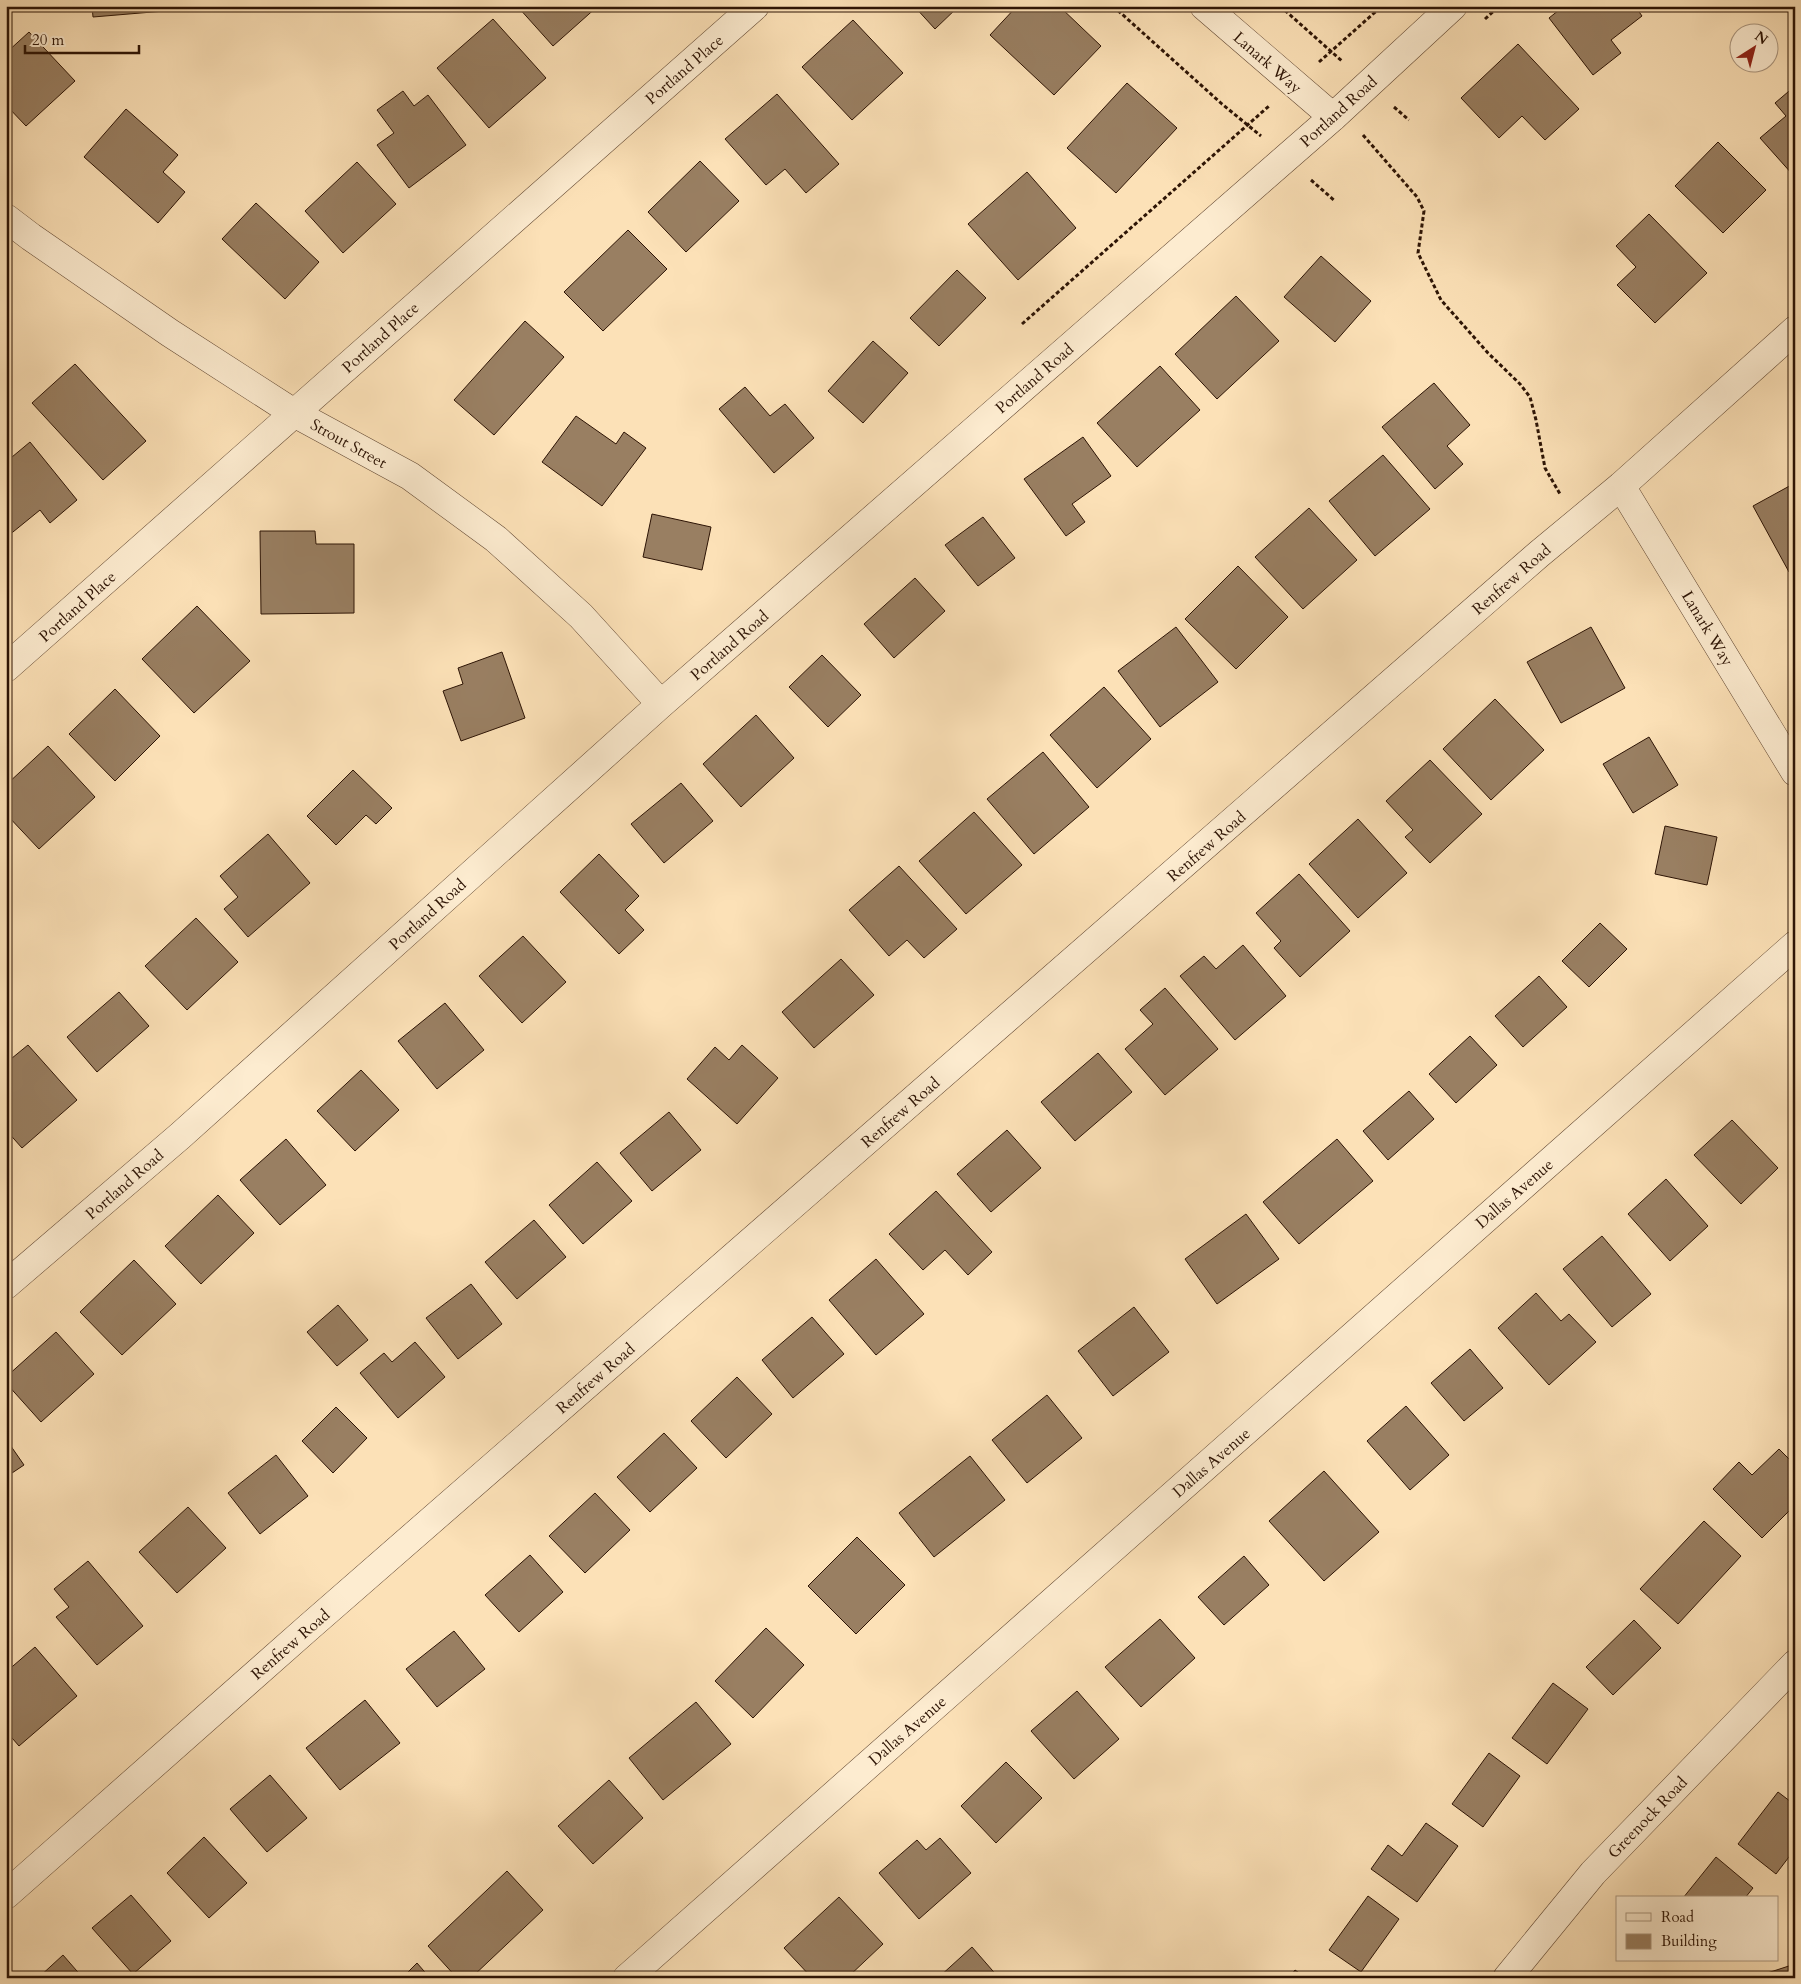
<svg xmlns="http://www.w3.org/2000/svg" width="1801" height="1984" font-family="Cardo,serif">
	<rect width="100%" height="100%" fill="#fce1b7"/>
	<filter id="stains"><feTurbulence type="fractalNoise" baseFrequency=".004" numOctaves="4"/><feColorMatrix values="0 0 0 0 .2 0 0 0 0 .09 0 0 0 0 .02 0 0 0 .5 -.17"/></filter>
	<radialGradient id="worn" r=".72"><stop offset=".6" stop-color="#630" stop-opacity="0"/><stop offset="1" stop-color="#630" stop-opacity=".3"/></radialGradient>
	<path fill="#997f62" stroke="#2d1405" d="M 92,6 L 200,6 L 200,8 L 93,17 Z
		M 519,6 L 598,6 L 553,46 L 518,7 Z
		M 914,6 L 959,6 L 935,29 Z
		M 1017,6 L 1059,6 L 1101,46 L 1054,95 L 990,35 Z
		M 1564,6 L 1635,6 L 1642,16 L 1611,40 L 1621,53 L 1593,75 L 1549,18 Z
		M 493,19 L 546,78 L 489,128 L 437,68 Z
		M 853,20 L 903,73 L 852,120 L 802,67 Z
		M 29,32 L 75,81 L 26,126 L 6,105 L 6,53 Z
		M 1518,44 L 1579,109 L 1545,140 L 1522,116 L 1499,138 L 1461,98 Z
		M 1127,83 L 1177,128 L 1116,193 L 1067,148 Z
		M 1795,86 L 1795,174 L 1793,175 L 1760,138 L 1786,116 L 1775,103 Z
		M 403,91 L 414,106 L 428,95 L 466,145 L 409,188 L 377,145 L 394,133 L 377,110 Z
		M 777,94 L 839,164 L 806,193 L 785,169 L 766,185 L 725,139 Z
		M 126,109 L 178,155 L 163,172 L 185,192 L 158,223 L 84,157 Z
		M 1718,142 L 1766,190 L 1723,233 L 1675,186 Z
		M 700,161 L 739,201 L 686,252 L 648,212 Z
		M 357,162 L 396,204 L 343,253 L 305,211 Z
		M 1027,172 L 1076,228 L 1018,280 L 968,224 Z
		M 256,203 L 319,262 L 285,299 L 222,239 Z
		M 1649,214 L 1707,273 L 1655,323 L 1617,285 L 1636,267 L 1616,246 Z
		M 628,230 L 667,269 L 603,331 L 564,292 Z
		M 1321,256 L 1371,301 L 1335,342 L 1284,297 Z
		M 957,270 L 986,298 L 939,346 L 910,318 Z
		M 1236,296 L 1279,341 L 1217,399 L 1175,354 Z
		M 525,321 L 564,357 L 494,435 L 454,400 Z
		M 873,341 L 908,373 L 863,423 L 828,391 Z
		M 75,364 L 146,441 L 103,480 L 32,403 Z
		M 1160,366 L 1200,410 L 1137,467 L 1097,423 Z
		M 1434,383 L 1470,425 L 1447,446 L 1463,464 L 1435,489 L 1382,427 Z
		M 745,387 L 770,416 L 785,404 L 814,438 L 774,473 L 719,409 Z
		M 576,416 L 616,444 L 624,432 L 646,448 L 602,506 L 542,462 Z
		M 1083,437 L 1111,476 L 1072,504 L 1085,522 L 1066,536 L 1024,479 Z
		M 30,442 L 77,500 L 50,523 L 40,510 L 8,536 L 6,462 Z
		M 1383,455 L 1430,509 L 1375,556 L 1329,501 Z
		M 1795,483 L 1795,569 L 1789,572 L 1753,506 Z
		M 1309,508 L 1357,560 L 1303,609 L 1255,557 Z
		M 652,514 L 711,527 L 702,570 L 643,557 Z
		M 983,517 L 1015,558 L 978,586 L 945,545 Z
		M 260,531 L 315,531 L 316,544 L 354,544 L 354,613 L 261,614 Z
		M 1238,566 L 1288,617 L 1236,669 L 1185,619 Z
		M 915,578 L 945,611 L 894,658 L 864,624 Z
		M 197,606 L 250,661 L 194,713 L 142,659 Z
		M 1176,627 L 1218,682 L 1160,727 L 1118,671 Z
		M 1591,627 L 1625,688 L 1561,723 L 1527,662 Z
		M 502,652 L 525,718 L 461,741 L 443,691 L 463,684 L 458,668 Z
		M 822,655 L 861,695 L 828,727 L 789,687 Z
		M 1104,687 L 1151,739 L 1097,788 L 1050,735 Z
		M 115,689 L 160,736 L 115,781 L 69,734 Z
		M 1495,699 L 1544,750 L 1491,800 L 1443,749 Z
		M 756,715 L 794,758 L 741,807 L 703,764 Z
		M 1649,737 L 1678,785 L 1633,813 L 1603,764 Z
		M 48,746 L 95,797 L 39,849 L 6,814 L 6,785 Z
		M 1043,752 L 1089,807 L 1034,854 L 987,799 Z
		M 1430,760 L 1482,814 L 1430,863 L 1405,837 L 1413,830 L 1386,801 Z
		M 353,770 L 392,808 L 376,824 L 366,815 L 336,845 L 307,816 Z
		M 681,783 L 713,821 L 664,863 L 631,824 Z
		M 974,812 L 1022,865 L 966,914 L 919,861 Z
		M 1358,819 L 1407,873 L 1358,918 L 1309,864 Z
		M 1665,826 L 1717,837 L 1707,885 L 1655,874 Z
		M 268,834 L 310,883 L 248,937 L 224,909 L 238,897 L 220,876 Z
		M 599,854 L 639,896 L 625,910 L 644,930 L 619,954 L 560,892 Z
		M 899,866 L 957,929 L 924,958 L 907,940 L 889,956 L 849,910 Z
		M 1299,874 L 1350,931 L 1300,977 L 1274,948 L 1281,941 L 1256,913 Z
		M 196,918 L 238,962 L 187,1010 L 145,966 Z
		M 1600,923 L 1627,949 L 1589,987 L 1562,961 Z
		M 523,936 L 566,982 L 522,1023 L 479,976 Z
		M 1243,945 L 1286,996 L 1235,1040 L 1180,976 L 1204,956 L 1216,969 Z
		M 841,959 L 874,995 L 814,1048 L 782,1012 Z
		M 1539,976 L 1567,1007 L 1523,1047 L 1495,1016 Z
		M 1165,988 L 1218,1049 L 1165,1095 L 1125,1049 L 1153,1024 L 1140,1010 Z
		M 119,992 L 149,1026 L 97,1072 L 67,1037 Z
		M 445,1003 L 484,1050 L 437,1089 L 398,1041 Z
		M 1470,1036 L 1497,1065 L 1456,1103 L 1429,1074 Z
		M 28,1045 L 77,1100 L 22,1148 L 6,1130 L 8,1097 L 6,1063 Z
		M 742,1045 L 778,1078 L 737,1124 L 687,1079 L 715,1047 L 729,1060 Z
		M 1098,1053 L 1132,1092 L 1075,1141 L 1041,1102 Z
		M 361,1070 L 399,1110 L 355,1151 L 317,1111 Z
		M 1409,1091 L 1434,1119 L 1388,1160 L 1363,1131 Z
		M 669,1112 L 701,1150 L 652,1191 L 620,1153 Z
		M 1732,1120 L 1778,1168 L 1741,1204 L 1694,1155 Z
		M 1007,1130 L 1041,1168 L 991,1212 L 957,1174 Z
		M 286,1139 L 326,1185 L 280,1225 L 240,1180 Z
		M 1337,1139 L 1373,1181 L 1299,1244 L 1263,1202 Z
		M 597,1162 L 632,1201 L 583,1244 L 549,1205 Z
		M 1666,1179 L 1708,1226 L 1670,1261 L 1628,1214 Z
		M 936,1191 L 992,1252 L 968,1275 L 945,1250 L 923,1270 L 889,1234 Z
		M 218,1195 L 254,1233 L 201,1284 L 165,1246 Z
		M 1246,1214 L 1279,1259 L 1217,1304 L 1185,1259 Z
		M 534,1220 L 566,1257 L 517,1299 L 485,1262 Z
		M 1602,1236 L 1651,1294 L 1612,1327 L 1563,1269 Z
		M 876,1259 L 924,1314 L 876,1355 L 829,1300 Z
		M 134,1260 L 176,1304 L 122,1355 L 80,1312 Z
		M 471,1284 L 502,1324 L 458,1359 L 426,1318 Z
		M 1536,1293 L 1561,1321 L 1569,1314 L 1596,1342 L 1549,1385 L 1498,1328 Z
		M 338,1305 L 368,1340 L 337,1366 L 307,1332 Z
		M 1134,1307 L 1169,1352 L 1113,1396 L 1078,1351 Z
		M 812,1317 L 844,1354 L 793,1398 L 762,1360 Z
		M 56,1332 L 94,1374 L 41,1422 L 6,1383 L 6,1377 Z
		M 415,1342 L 445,1377 L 398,1418 L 360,1373 L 384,1353 L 392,1362 Z
		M 1470,1349 L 1503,1388 L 1464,1421 L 1431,1383 Z
		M 737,1377 L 772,1414 L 726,1458 L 691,1421 Z
		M 1047,1395 L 1082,1438 L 1027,1483 L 992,1440 Z
		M 1406,1406 L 1449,1455 L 1410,1490 L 1367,1441 Z
		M 336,1407 L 367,1438 L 333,1473 L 302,1441 Z
		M 664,1433 L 697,1468 L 650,1512 L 617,1477 Z
		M 6,1439 L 24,1465 L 6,1477 Z
		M 1779,1449 L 1795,1465 L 1795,1505 L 1762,1538 L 1713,1489 L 1739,1462 L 1752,1475 Z
		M 276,1455 L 308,1496 L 260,1534 L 228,1493 Z
		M 970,1456 L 1005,1500 L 934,1557 L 899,1513 Z
		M 1324,1471 L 1379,1532 L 1324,1581 L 1269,1521 Z
		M 595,1493 L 630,1530 L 585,1573 L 549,1536 Z
		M 188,1507 L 226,1548 L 177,1593 L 139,1552 Z
		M 1704,1521 L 1741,1556 L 1678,1624 L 1640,1589 Z
		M 857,1537 L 905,1585 L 856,1634 L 808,1586 Z
		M 530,1555 L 563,1592 L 519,1632 L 485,1595 Z
		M 1244,1556 L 1269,1585 L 1224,1625 L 1198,1597 Z
		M 88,1561 L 143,1626 L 97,1665 L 56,1617 L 69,1607 L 54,1589 Z
		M 1160,1619 L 1195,1658 L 1141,1707 L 1105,1667 Z
		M 1634,1620 L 1661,1648 L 1613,1695 L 1586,1667 Z
		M 766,1628 L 804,1665 L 753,1718 L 715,1681 Z
		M 454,1631 L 485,1669 L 437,1707 L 406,1669 Z
		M 35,1647 L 77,1696 L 19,1746 L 6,1731 L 6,1672 Z
		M 1553,1683 L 1588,1709 L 1547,1764 L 1512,1738 Z
		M 1077,1691 L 1119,1739 L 1074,1779 L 1031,1731 Z
		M 365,1700 L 400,1743 L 340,1790 L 306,1748 Z
		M 696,1702 L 731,1744 L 663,1800 L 629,1758 Z
		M 1489,1753 L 1520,1776 L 1483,1827 L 1452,1804 Z
		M 1006,1762 L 1042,1798 L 996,1843 L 961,1806 Z
		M 270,1775 L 307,1818 L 267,1852 L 230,1809 Z
		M 609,1780 L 643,1818 L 593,1864 L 558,1826 Z
		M 1778,1792 L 1795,1805 L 1795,1849 L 1776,1874 L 1738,1844 Z
		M 1426,1823 L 1458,1846 L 1417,1902 L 1371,1869 L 1388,1845 L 1402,1856 Z
		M 204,1837 L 247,1883 L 209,1918 L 167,1873 Z
		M 940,1838 L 971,1873 L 919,1919 L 879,1873 L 917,1840 L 926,1850 Z
		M 1716,1857 L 1753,1888 L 1745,1898 L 1683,1898 Z
		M 507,1871 L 543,1910 L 471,1978 L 457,1978 L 428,1946 Z
		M 131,1895 L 171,1941 L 133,1974 L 92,1928 Z
		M 1368,1896 L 1399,1919 L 1361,1972 L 1329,1950 Z
		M 839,1897 L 883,1944 L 847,1978 L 812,1978 L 784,1948 Z
		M 972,1947 L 999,1978 L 939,1978 L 939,1977 Z
		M 63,1955 L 83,1978 L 38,1978 Z
		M 417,1963 L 430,1978 L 402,1978 Z
		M 1795,1964 L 1795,1978 L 1752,1978 Z
		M 1295,1970 L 1306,1978 L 1289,1978 Z"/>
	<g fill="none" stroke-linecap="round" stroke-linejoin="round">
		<defs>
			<path id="minor" d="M 1204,6 L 1333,117
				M 6,218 L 31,237 L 170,333 L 294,413 L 410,476 L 496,539 L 581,616 L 661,704
				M 1621,486 L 1795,772
				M 6,668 L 755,6
				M 6,1285 L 180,1136 L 661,704 L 1333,117 L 1453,6
				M 6,1895 L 309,1627 L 1539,554 L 1621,486 L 1795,330
				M 627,1978 L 1795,945
				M 1507,1978 L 1593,1873 L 1795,1664"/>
		</defs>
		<use href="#minor" stroke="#614732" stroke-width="29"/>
		<path stroke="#2d1405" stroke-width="3" stroke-dasharray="4 2.5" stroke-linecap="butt" d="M 1113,6 L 1222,104 L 1261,136
			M 1280,6 L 1343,62
			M 1485,19 L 1499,6
			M 1319,62 L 1382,6
			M 1394,107 L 1409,120
			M 1363,135 L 1417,197 L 1424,211 L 1418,253 L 1441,300 L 1488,353 L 1520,384 L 1530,397 L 1536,420 L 1545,468 L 1560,494
			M 1311,180 L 1335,201
			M 1022,324 L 1269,106"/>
		<use href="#minor" stroke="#fdecd0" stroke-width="28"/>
	</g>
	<g text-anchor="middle" stroke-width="4.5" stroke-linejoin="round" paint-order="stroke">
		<g font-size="16" fill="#2d1405" stroke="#fdecd0">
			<text transform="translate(1268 62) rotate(41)" y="6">Lanark Way</text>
			<text transform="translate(684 69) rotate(-41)" y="6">Portland Place</text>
			<text transform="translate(1338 111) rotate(-42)" y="6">Portland Road</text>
			<text transform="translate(380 337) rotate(-42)" y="6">Portland Place</text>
			<text transform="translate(1034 378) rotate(-41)" y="6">Portland Road</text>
			<text transform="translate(349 443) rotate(29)" y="6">Strout Street</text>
			<text transform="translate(1511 579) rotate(-41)" y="6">Renfrew Road</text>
			<text transform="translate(77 606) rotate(-42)" y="6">Portland Place</text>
			<text transform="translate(1708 628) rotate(59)" y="6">Lanark Way</text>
			<text transform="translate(729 645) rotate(-41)" y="6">Portland Road</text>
			<text transform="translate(1206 846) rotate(-41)" y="6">Renfrew Road</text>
			<text transform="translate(427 914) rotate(-42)" y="6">Portland Road</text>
			<text transform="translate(900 1112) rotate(-41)" y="6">Renfrew Road</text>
			<text transform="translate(124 1184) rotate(-41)" y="6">Portland Road</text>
			<text transform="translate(1514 1193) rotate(-41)" y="6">Dallas Avenue</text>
			<text transform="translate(595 1378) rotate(-41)" y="6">Renfrew Road</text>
			<text transform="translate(1211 1462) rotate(-41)" y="6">Dallas Avenue</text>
			<text transform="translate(290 1644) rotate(-41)" y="6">Renfrew Road</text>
			<text transform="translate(907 1730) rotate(-41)" y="6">Dallas Avenue</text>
			<text transform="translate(1647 1817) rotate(-46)" y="6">Greenock Road</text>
		</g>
	</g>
	<rect width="1801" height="1984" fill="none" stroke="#fce1b7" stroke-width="25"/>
	<rect x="8" y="8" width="1786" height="1969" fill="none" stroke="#2d1405" stroke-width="2.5"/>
	<rect x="12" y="12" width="1776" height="1959" fill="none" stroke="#2d1405"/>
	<rect x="1616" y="1896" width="162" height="65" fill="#fdecd0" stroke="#aa967f"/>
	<rect x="1626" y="1913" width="25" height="8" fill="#fdecd0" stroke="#aa967f"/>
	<text x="1661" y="1922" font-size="15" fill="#2d1405">Road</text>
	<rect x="1626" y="1934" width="25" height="15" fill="#997f62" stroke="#aa967f"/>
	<text x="1661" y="1946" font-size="15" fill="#2d1405">Building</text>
	<g transform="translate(1754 48) rotate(36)"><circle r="24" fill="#fdecd0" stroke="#aa967f"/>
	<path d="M0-4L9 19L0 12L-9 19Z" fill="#8f2418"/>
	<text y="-8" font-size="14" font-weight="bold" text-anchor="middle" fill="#2d1405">N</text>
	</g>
	<path d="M25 45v8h114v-8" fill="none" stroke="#2d1405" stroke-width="2.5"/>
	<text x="32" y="45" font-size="15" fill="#2d1405" stroke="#fdecd0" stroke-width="4" paint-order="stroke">20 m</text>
	<rect width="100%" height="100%" filter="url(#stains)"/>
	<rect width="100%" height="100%" fill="url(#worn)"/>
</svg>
